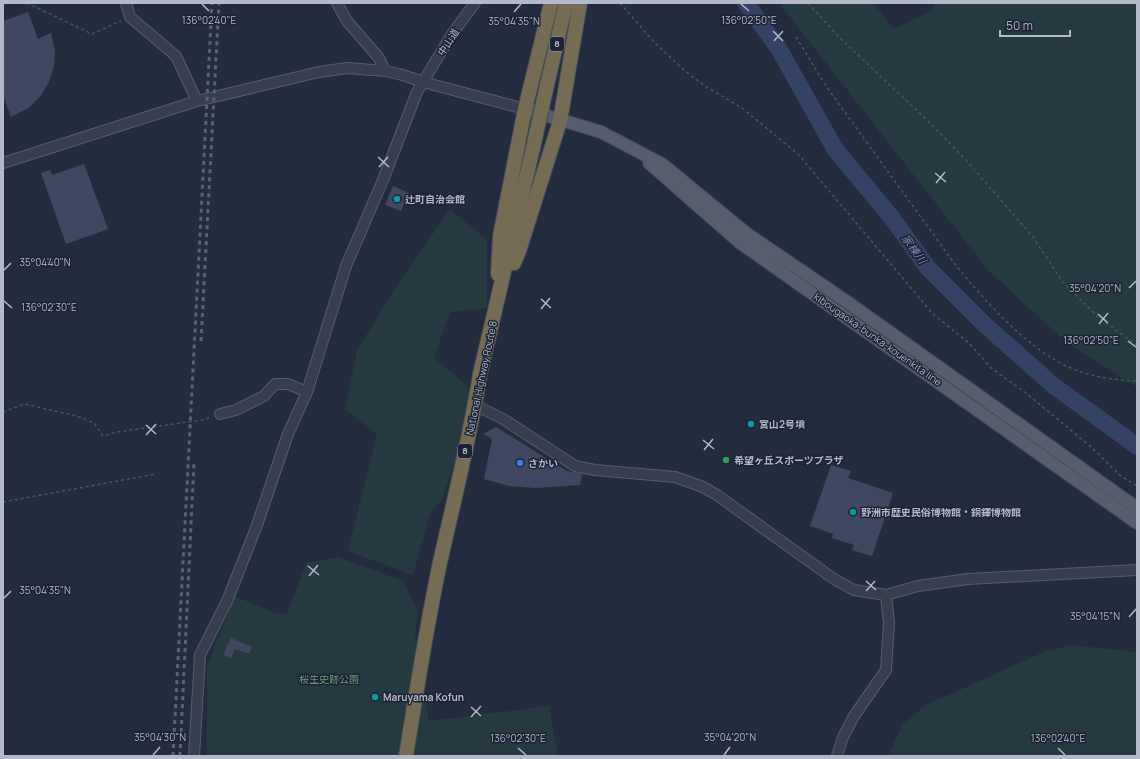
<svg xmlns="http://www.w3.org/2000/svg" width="1140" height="759" font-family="Manrope,'Noto Sans JP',sans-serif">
	<rect width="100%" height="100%" fill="#232c3f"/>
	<path fill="#253a40" d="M 779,3 L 873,3 L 894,29 L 932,11 L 935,3 L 1137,3 L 1137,387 L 1066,342 L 989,271 Z
		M 450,209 L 487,240 L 487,308 L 450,312 L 434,358 L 477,394 L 442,499 L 430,514 L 413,575 L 348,551 L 377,434 L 345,409 L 357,350 L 395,289 Z
		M 338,557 L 403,581 L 418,611 L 415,633 L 429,721 L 549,706 L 558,756 L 207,756 L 207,667 L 235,596 C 247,601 276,616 287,614 L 306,563 Z
		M 1070,645 L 1137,652 L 1137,756 L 888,756 L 903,724 L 924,706 L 1044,652 Z"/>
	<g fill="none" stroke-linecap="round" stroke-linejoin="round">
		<path stroke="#344265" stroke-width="17" d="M 746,3 L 779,49 L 835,149 L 892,218 L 928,268 L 985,325 L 1054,386 L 1137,446"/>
	</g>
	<path fill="#3f4860" d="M 28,12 L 38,39 L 51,33 L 55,50 L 54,66 L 49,82 L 40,97 L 27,109 L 11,117 L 3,96 L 3,21 Z
		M 84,164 L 108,229 L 66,244 L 41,173 L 50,170 L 52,175 Z
		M 393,186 L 409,193 L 401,211 L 385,205 Z
		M 496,427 L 567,471 L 582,474 L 580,485 L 536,488 L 509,486 L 484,479 L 492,439 L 483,434 Z
		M 831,465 L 851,471 L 848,478 L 893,493 L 872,556 L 852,550 L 854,545 L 832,538 L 833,534 L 810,526 Z
		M 231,638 L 252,647 L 249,654 L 235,649 L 231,658 L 223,655 Z"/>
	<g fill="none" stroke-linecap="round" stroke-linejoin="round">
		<defs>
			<path id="minor" d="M 126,3 L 130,17 L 176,56 L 197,101
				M 337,3 L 347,21 L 379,58 L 385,71
				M 3,163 L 197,101 L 319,72 L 347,68 L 385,71 L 399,74 L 434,85 L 525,109
				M 475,405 L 503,419 L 575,466 L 595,470 L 675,477 L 703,487 L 717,495 L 834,579 L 854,590 L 886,595 L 918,586 L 968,579 L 1137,570
				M 220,414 L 236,410 L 264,396 L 275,384 L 288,384 L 307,392
				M 194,756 L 200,655 L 227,601 L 256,528 L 288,434 L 307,392 L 346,266 L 383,180 L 417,92 L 452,34 L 475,3
				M 837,756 L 843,737 L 854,716 L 886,670 L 889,623 L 886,595"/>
			<path id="major" d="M 525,109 L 601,132 L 662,164 L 746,233 L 846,301 L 1137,508
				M 649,163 L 739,242 L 1137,523"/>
			<path id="highway" d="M 547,85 L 566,3
				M 514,263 L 519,251 L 560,121 L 580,3
				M 498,274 L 500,236 L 525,109 L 551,3
				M 406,756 C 416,693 426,630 439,567 C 453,503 470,439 480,374 L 533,148"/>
		</defs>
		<use href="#minor" stroke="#555c6d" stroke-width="12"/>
		<use href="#major" stroke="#404758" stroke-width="14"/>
		<use href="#highway" stroke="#42495a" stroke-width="16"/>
		<path stroke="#43575d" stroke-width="1.5" stroke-dasharray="3 3" stroke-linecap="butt" d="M 27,3 L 92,34 L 121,21
			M 620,3 L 654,42 L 685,71 L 705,86 L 742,108 L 798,154 L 933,314 L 970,344 L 991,368 L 1026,393 L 1091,447 L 1121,476 L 1137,486
			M 808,3 L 840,38 L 927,120 L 966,160 L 1033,237 L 1062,281 L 1099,318 L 1137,345
			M 796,37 L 826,86 L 954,263 C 983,299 1028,350 1071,368 C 1092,377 1114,380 1137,381
			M 3,412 L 24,404 L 77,416 L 94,423 L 103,436 L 117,432 L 202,420 L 212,417
			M 3,502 L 156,474"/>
		<use href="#minor" stroke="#373e4f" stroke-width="10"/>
		<use href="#major" stroke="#555d6f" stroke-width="12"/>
		<use href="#highway" stroke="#766c54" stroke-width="14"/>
		<path stroke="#596276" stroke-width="3" stroke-dasharray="4 4" stroke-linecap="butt" d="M 201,341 L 219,3
			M 173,756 L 212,3
			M 180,756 L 194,462"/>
		<defs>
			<path id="highway-bridge" d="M 533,148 L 547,85"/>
		</defs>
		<use href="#highway-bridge" stroke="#42495a" stroke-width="16" stroke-linecap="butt"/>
		<use href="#highway-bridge" stroke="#766c54" stroke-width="14"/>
	</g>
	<path fill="none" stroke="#b3b9ca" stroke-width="1.5" d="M 202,4 L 209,11M 741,4 L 749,11M 514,12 L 521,4M 773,31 L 783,41M 774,41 L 783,31M 378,157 L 389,167M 379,167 L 388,157M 935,173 L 946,182M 936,183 L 945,172M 4,270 L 11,263M 1129,288 L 1136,281M 541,299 L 551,308M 4,301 L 12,308M 541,309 L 550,298M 1098,314 L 1108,323M 1099,324 L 1108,313M 1128,341 L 1136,347M 146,425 L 156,434M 146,435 L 156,424M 703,440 L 714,449M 704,450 L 713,439M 308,566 L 319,575M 309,576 L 318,565M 866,581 L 876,590M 866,591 L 875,581M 4,598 L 11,591M 1129,617 L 1136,609M 471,707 L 481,716M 471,717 L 481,706M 518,748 L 526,755M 1058,748 L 1065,755M 153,755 L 160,747M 724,755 L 730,747"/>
	<g fill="#0f9aa8" stroke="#1c2334" stroke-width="1.5">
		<circle cx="397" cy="199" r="4"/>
		<circle cx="751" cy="424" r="4"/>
		<circle cx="853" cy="512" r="4"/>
		<circle cx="375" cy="697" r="4"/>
	</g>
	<circle fill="#2e9e5b" stroke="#1c2334" stroke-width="1.5" cx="726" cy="460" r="4"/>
	<circle fill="#3f7fe0" stroke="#1c2334" stroke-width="1.5" cx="520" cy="463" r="4"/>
	<g text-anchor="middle" stroke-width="3" stroke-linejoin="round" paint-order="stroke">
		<g fill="#1c2334" stroke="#868c9d" stroke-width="1">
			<rect x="550" y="37" width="14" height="14" rx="3"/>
			<rect x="458" y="444" width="14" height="14" rx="3"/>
		</g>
		<g font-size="9" font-weight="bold" fill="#b3b9ca">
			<text x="557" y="47">8</text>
			<text x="465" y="454">8</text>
		</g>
		<g font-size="10" fill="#b3b9ca" stroke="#1c2334">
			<text transform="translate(448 42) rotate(-56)" y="4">中山道</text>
			<text transform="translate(878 339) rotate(35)" y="4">kibougaoka-bunka-kouenkita line</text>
			<text transform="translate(481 378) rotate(-78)" y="4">National Highway Route 8</text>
		</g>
		<g font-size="10" font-weight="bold" fill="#b3b9ca" stroke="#1c2334" text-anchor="start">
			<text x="405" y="203">辻町自治会館</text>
			<text x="759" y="428">宮山2号墳</text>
			<text x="734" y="464">希望ヶ丘スポーツプラザ</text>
			<text x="528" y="467">さかい</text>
			<text x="861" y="516">野洲市歴史民俗博物館・銅鐸博物館</text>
			<text x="383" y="701">Maruyama Kofun</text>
		</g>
		<g font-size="10" fill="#699c7b" stroke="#1c2334">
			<text x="329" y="683">桜生史跡公園</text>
		</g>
		<g font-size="11" font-style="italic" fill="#798bb3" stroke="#1c2334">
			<text transform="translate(914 249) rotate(54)" y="4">家棟川</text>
		</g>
	</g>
	<g font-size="10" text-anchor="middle" fill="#b3b9ca" stroke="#1c2334" stroke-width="3" stroke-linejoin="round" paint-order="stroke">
		<text x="209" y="24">136°02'40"E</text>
		<text x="749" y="24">136°02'50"E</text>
		<text x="514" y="25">35°04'35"N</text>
		<text x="45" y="266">35°04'40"N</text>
		<text x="1095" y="292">35°04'20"N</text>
		<text x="49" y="311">136°02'30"E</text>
		<text x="1091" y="344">136°02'50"E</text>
		<text x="45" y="594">35°04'35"N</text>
		<text x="1095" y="620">35°04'15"N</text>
		<text x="160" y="741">35°04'30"N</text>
		<text x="730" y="741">35°04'20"N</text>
		<text x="518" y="742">136°02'30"E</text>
		<text x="1058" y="742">136°02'40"E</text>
	</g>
	<rect width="1140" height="759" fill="none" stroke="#b3b9ca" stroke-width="8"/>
	<path d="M1000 30v6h70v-6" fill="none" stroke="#b3b9ca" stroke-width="2"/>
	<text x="1006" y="30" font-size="12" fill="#b3b9ca" stroke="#1c2334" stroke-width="3" paint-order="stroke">50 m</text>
</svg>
